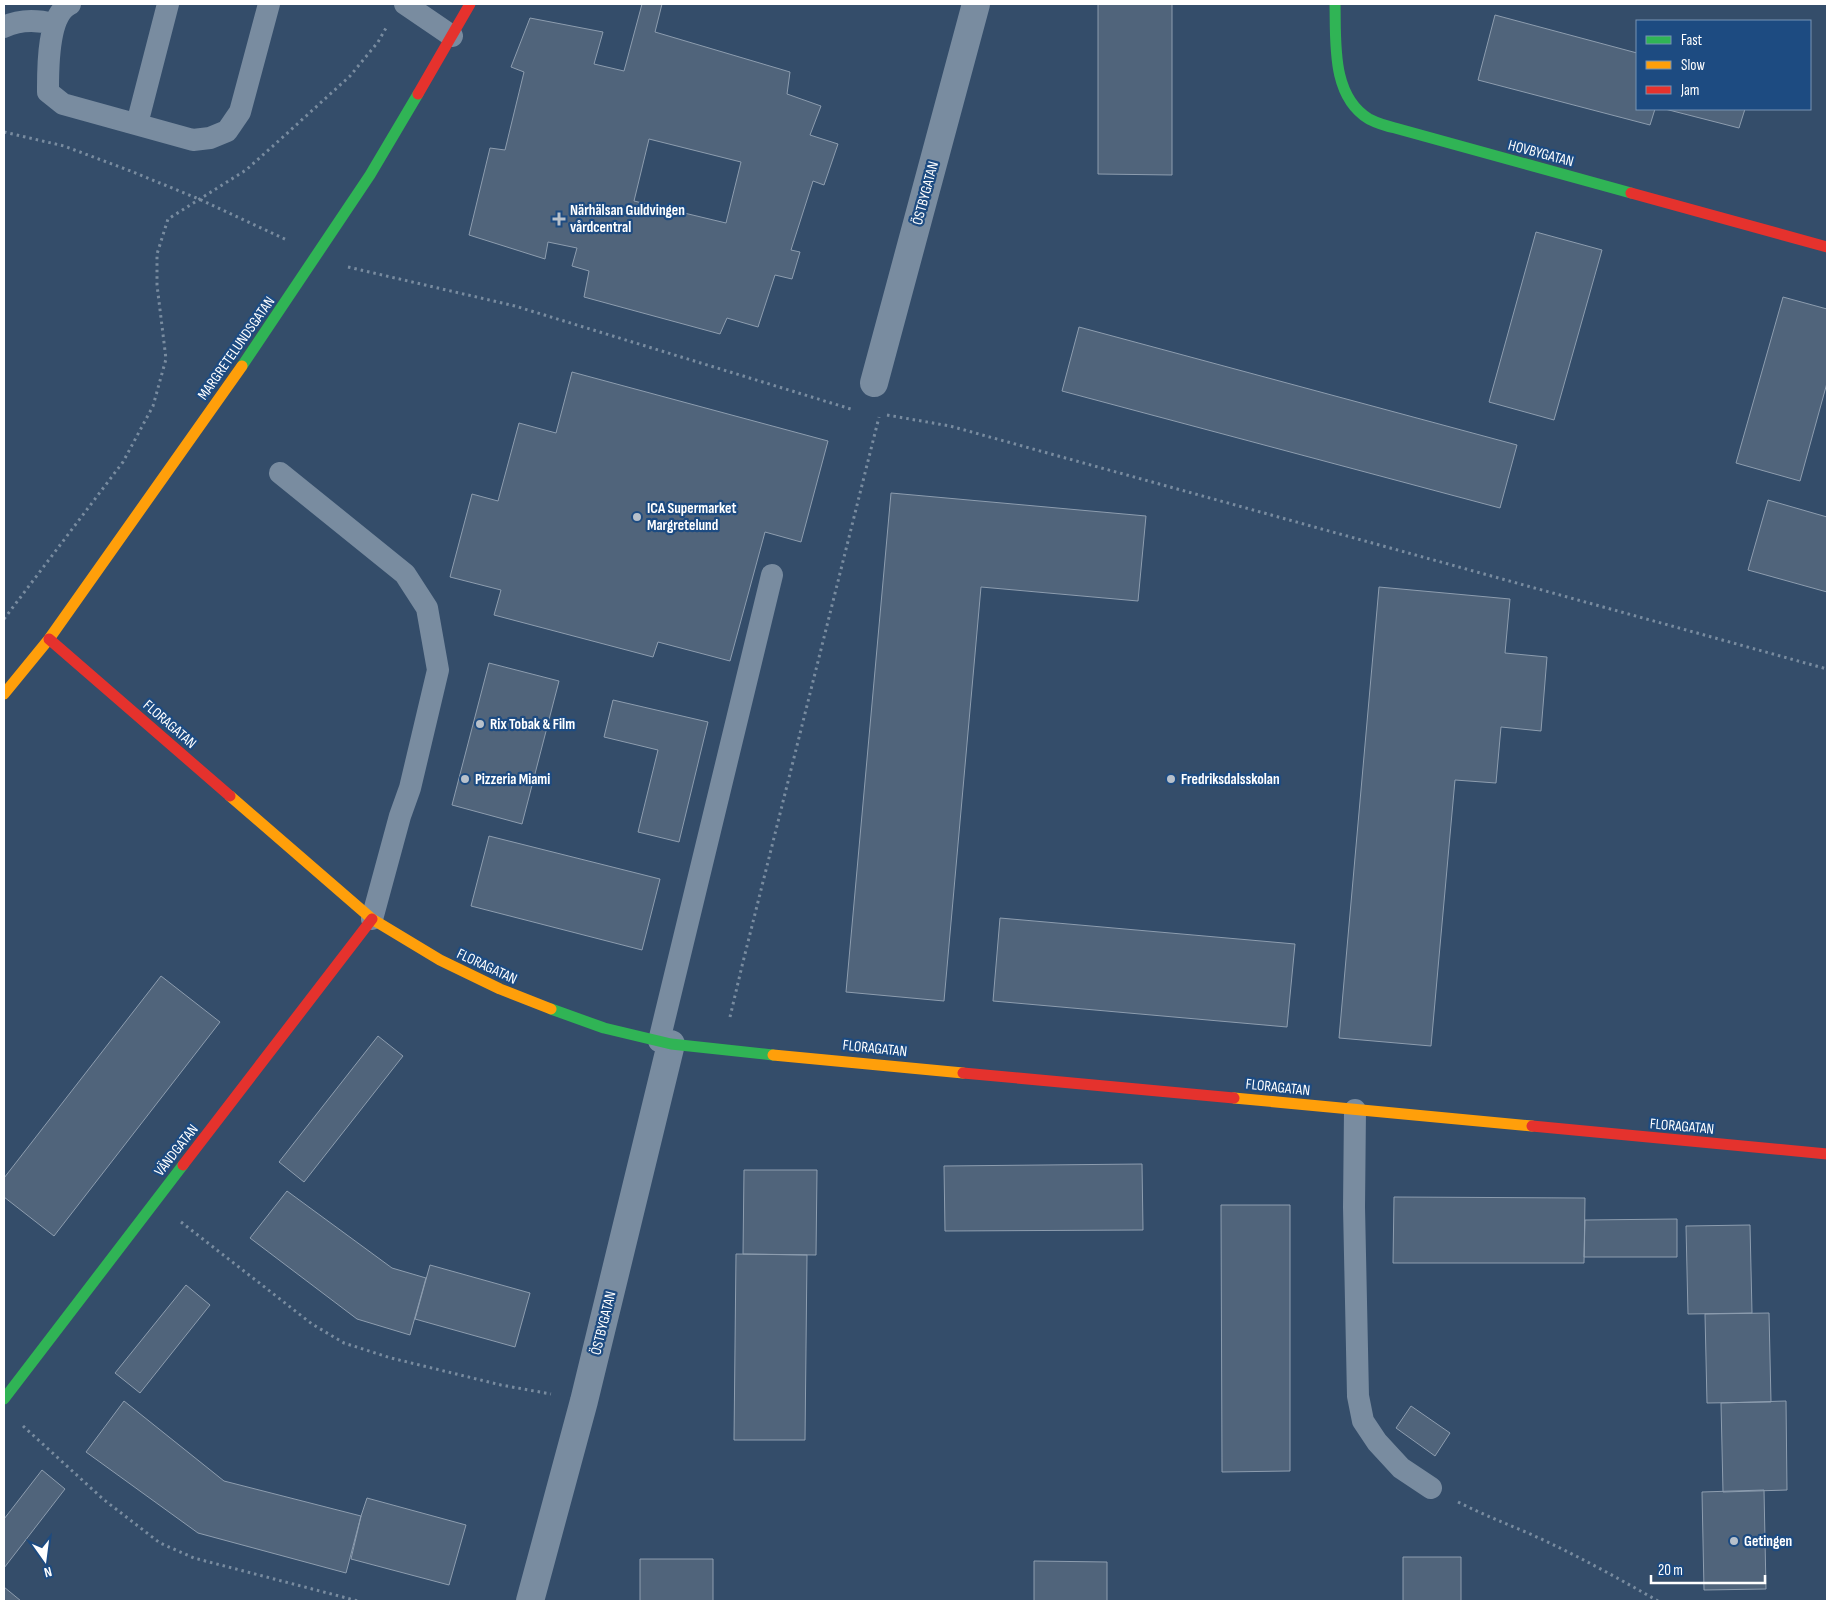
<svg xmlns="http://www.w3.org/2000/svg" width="1831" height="1605" font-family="'Sofia Sans Condensed',sans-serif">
	<rect width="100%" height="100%" fill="#344d6a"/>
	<path fill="#50647b" stroke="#8d9daf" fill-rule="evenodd" d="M 642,4 L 662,4 L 655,32 L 790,72 L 787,94 L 821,106 L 810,135 L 838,144 L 824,185 L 813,181 L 791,250 L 800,252 L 792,279 L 775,275 L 758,327 L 727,318 L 720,334 L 584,297 L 589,271 L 572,266 L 577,248 L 548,242 L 545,259 L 469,235 L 490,148 L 505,150 L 524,72 L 511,67 L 530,18 L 603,32 L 594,64 L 624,71 ZM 649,139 L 741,162 L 726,223 L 634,201 Z
		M 1098,4 L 1172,4 L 1172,175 L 1098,174 Z
		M 1495,15 L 1637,53 L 1637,109 L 1655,109 L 1650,125 L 1478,80 Z
		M 1665,109 L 1745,109 L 1739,128 Z
		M 1536,232 L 1602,250 L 1554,420 L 1489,402 Z
		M 1783,297 L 1827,309 L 1827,383 L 1800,481 L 1736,463 Z
		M 1079,327 L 1517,445 L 1500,508 L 1062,391 Z
		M 572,372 L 828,441 L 801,542 L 765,532 L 730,661 L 658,642 L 653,657 L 494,615 L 501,590 L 450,577 L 472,494 L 498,501 L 519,423 L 556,433 Z
		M 891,493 L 1146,516 L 1138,601 L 981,587 L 944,1001 L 846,992 Z
		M 1768,500 L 1827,517 L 1827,592 L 1748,570 Z
		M 1379,587 L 1510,599 L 1505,653 L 1547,657 L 1541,731 L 1501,727 L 1496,783 L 1455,780 L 1431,1046 L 1339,1038 Z
		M 489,663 L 559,681 L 522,824 L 452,805 Z
		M 613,700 L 708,722 L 679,842 L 638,832 L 658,750 L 604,737 Z
		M 489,836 L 660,879 L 642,950 L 471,906 Z
		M 1000,918 L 1295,944 L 1287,1027 L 993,1001 Z
		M 161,976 L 220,1022 L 54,1236 L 4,1197 L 4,1178 Z
		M 378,1036 L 403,1056 L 304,1182 L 279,1162 Z
		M 1142,1164 L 1143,1230 L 945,1231 L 944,1166 Z
		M 744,1170 L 817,1170 L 816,1255 L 743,1254 Z
		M 287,1191 L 392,1268 L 426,1278 L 410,1335 L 357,1319 L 250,1238 Z
		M 1394,1197 L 1585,1198 L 1584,1263 L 1393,1263 Z
		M 1221,1205 L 1290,1205 L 1290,1471 L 1222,1472 Z
		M 1677,1219 L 1677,1257 L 1584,1257 L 1585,1220 Z
		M 1750,1225 L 1752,1313 L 1688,1314 L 1686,1226 Z
		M 736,1254 L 807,1255 L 805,1440 L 734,1440 Z
		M 430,1265 L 530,1293 L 515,1347 L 415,1319 Z
		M 186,1285 L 210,1305 L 140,1393 L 115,1373 Z
		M 1769,1313 L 1771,1402 L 1707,1403 L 1705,1314 Z
		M 124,1401 L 224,1481 L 361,1516 L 346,1573 L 198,1533 L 86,1452 Z
		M 1786,1401 L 1787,1490 L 1723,1492 L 1721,1403 Z
		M 1411,1406 L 1450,1433 L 1435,1456 L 1396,1428 Z
		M 42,1470 L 65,1489 L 4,1568 L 4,1519 Z
		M 1764,1490 L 1766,1589 L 1704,1590 L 1702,1492 Z
		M 367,1498 L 466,1525 L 449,1585 L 351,1559 L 361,1516 Z
		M 1403,1557 L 1461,1557 L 1461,1601 L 1403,1601 Z
		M 640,1559 L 713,1559 L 713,1601 L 640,1601 Z
		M 1034,1561 L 1107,1562 L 1107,1601 L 1034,1601 Z
		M 4,1587 L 21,1601 L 4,1601 Z"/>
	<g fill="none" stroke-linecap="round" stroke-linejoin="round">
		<path stroke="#798ca0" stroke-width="3" stroke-dasharray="2.5 4" stroke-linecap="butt" d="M 4,132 L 64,146 L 128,170 L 199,199 L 287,240
			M 348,267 L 515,306 L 854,410
			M 887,415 L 950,426 L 1827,669
			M 4,619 L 123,462 L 153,406 L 166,359 L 157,285 L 157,254 L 168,219 L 246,170 L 283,137 L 350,76 L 378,42 L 386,28
			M 730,1017 L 742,966 L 879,417
			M 181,1222 L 312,1324 L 344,1343 L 391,1358 L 501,1385 L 551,1394
			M 23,1426 L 103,1499 L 160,1543 L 194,1558 L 358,1601
			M 1458,1502 C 1482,1514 1504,1523 1528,1533 C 1573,1553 1616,1577 1658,1601"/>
		<path stroke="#798ca0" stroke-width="22" d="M 70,4 C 47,15 48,69 48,92 L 63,104 L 193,140 L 210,138 L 227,131 L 240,112 L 269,4
			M 405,4 L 452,36
			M 4,27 C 20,19 38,20 54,24
			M 137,124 L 168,4
			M 280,473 L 405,574 L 427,608 L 438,670 L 410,788 L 400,816 L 372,919
			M 659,1041 L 772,575
			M 1355,1110 L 1354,1207 L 1358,1396 L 1363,1421 L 1377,1442 L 1401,1468 L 1431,1488"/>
		<path stroke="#798ca0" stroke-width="28" d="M 874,383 L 976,4
			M 530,1601 L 584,1401 L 671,1044"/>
		<path stroke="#30b455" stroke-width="11" d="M 1335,4 C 1336,42 1331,96 1369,119 C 1377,123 1386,126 1395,128 L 1631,193
			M 242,366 L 370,175 L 418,94
			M 551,1009 L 604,1028 L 671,1044 L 773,1055
			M 4,1399 L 183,1165"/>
		<path stroke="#ff9f0a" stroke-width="11" d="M 4,694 L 49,639 L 242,366
			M 230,796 L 372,919 L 440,960 L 500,989 L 551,1009
			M 773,1055 L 963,1073
			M 1234,1098 L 1532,1126"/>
		<path stroke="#e5322d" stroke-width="11" d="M 418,94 L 470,4
			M 1631,193 L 1827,247
			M 49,639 L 230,796
			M 963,1073 L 1234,1098
			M 1532,1126 L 1827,1154
			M 183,1165 L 372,919"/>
	</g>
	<g fill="#b8c1cb" stroke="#1d4b81" stroke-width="2">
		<path d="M556.5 211.5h5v5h5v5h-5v5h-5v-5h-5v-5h5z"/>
		<circle cx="637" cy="517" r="5"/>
		<circle cx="480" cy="724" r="5"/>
		<circle cx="465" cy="779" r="5"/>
		<circle cx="1171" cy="779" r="5"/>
		<circle cx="1734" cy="1541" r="5"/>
	</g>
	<g text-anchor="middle" stroke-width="4.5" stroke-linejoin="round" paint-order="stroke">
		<g font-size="15" fill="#fff" stroke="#1d4b81">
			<text transform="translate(1541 153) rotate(15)" y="5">HOVBYGATAN</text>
			<text transform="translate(925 193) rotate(-75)" y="5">ÖSTBYGATAN</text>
			<text transform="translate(236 348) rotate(-55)" y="5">MARGRETELUNDSGATAN</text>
			<text transform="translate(170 724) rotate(41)" y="5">FLORAGATAN</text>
			<text transform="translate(487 966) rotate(25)" y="5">FLORAGATAN</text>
			<text transform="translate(875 1048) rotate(6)" y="5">FLORAGATAN</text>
			<text transform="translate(1278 1087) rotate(6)" y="5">FLORAGATAN</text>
			<text transform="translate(1682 1126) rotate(5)" y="5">FLORAGATAN</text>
			<text transform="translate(176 1150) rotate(-52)" y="5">VÄNDGATAN</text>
			<text transform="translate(603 1323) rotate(-76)" y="5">ÖSTBYGATAN</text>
		</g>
		<g font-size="15" font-weight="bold" fill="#fff" stroke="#1d4b81" text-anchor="start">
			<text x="570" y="215">Närhälsan Guldvingen<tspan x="570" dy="17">vårdcentral</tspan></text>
			<text x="647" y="513">ICA Supermarket<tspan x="647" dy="17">Margretelund</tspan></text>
			<text x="490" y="729">Rix Tobak &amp; Film</text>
			<text x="475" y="784">Pizzeria Miami</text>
			<text x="1181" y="784">Fredriksdalsskolan</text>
			<text x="1744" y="1546">Getingen</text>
		</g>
	</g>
	<rect width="1831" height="1605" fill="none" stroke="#ffffff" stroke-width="10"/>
	<rect x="1636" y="20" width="175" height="90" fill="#1d4b81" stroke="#7793b3"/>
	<rect x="1646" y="36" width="25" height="8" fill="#30b455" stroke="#7793b3"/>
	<text x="1681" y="45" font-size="15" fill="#ffffff">Fast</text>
	<rect x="1646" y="61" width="25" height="8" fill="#ff9f0a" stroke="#7793b3"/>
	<text x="1681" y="70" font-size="15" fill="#ffffff">Slow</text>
	<rect x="1646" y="86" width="25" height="8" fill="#e5322d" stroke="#7793b3"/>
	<text x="1681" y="95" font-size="15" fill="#ffffff">Jam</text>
	<g transform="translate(45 1560) rotate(166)" stroke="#1d4b81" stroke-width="4" paint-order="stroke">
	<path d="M0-4L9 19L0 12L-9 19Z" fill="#ffffff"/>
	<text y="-8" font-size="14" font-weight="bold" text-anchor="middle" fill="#ffffff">N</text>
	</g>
	<path d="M1651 1575v8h114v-8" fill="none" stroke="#ffffff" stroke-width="2.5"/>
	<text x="1658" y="1575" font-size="15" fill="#ffffff" stroke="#1d4b81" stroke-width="4" paint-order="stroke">20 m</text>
</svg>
